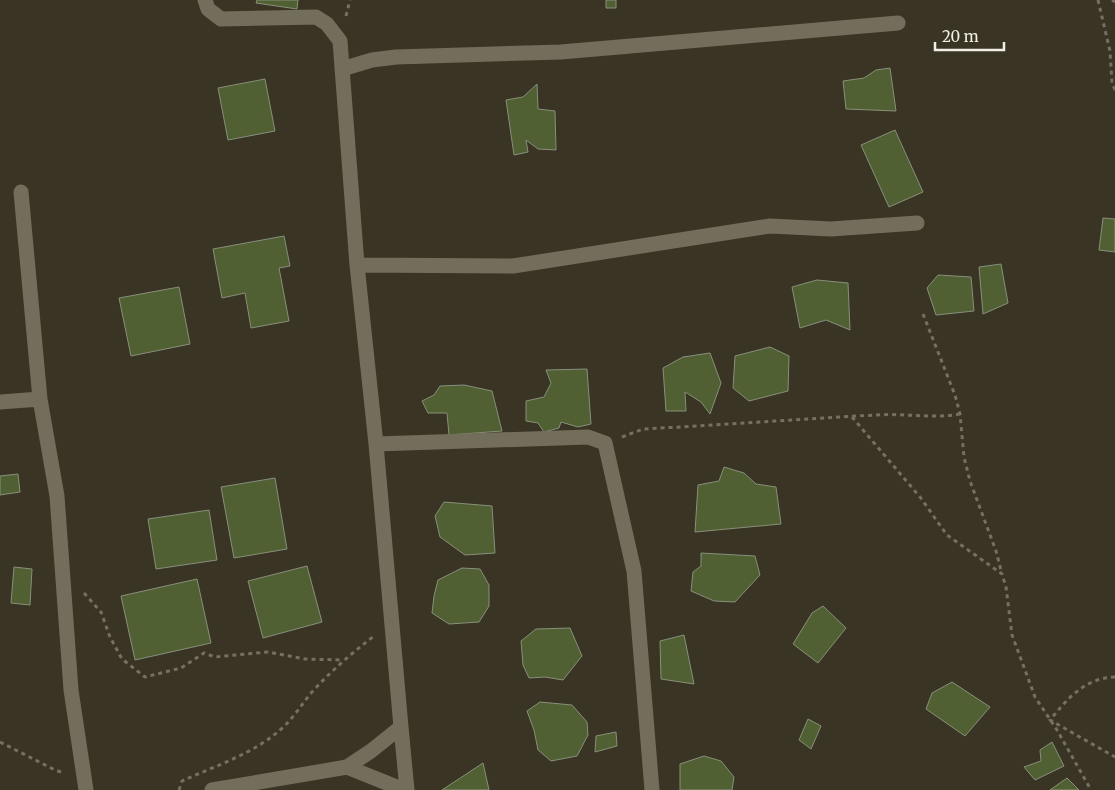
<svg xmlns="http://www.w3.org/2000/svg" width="1115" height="790" font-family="Merriweather,serif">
	<rect width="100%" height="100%" fill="#3a3424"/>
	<path fill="#516033" stroke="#888f7c" d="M 257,0 L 298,0 L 297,9 L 256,3 Z
		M 606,0 L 616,0 L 616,8 L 606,8 Z
		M 890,68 L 896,111 L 846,109 L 843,81 L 864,78 L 876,70 Z
		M 265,79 L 275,131 L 228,140 L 218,88 Z
		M 537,84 L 538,109 L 555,111 L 556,150 L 538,149 L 526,140 L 528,152 L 514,155 L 506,100 L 523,97 Z
		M 895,130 L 923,192 L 889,207 L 861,145 Z
		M 1103,218 L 1115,219 L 1115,252 L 1099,250 Z
		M 284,236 L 290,266 L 279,268 L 289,321 L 251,328 L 245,293 L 222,298 L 213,249 Z
		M 1001,264 L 1008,303 L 983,314 L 979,267 Z
		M 938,275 L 971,277 L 974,311 L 936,315 L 927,288 Z
		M 817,280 L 848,283 L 850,330 L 826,320 L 800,328 L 792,287 Z
		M 179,287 L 190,344 L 131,356 L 119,298 Z
		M 770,347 L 789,356 L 788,391 L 749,401 L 733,388 L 735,356 Z
		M 710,353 L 721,383 L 710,414 L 701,402 L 685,392 L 686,411 L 666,411 L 663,368 L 683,357 Z
		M 587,369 L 591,424 L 578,427 L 561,422 L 559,428 L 544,432 L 538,423 L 526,421 L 526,401 L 544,397 L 551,383 L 546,370 Z
		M 464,385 L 492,391 L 502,431 L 449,435 L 447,413 L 428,413 L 422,401 L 434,395 L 440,386 Z
		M 724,467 L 744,473 L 756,484 L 776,487 L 781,524 L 695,532 L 698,485 L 719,481 Z
		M 18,474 L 20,492 L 0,495 L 0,476 Z
		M 275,478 L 287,549 L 234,558 L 221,487 Z
		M 444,502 L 492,506 L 495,553 L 465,555 L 440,537 L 435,516 Z
		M 209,510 L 217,560 L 156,569 L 148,519 Z
		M 701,553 L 755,556 L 760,575 L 735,602 L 714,601 L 691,591 L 693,572 L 701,566 Z
		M 307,566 L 322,622 L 263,638 L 248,581 Z
		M 14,567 L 32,569 L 30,605 L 11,603 Z
		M 462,568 L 480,569 L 489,585 L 489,606 L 479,622 L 449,624 L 432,613 L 434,596 L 438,580 Z
		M 197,579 L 211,643 L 135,660 L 121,596 Z
		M 823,606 L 846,628 L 818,663 L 793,644 L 812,613 Z
		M 570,628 L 582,656 L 563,680 L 545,677 L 529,678 L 523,665 L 521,641 L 536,629 Z
		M 684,635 L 694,684 L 661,679 L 660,641 Z
		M 952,682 L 990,707 L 965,736 L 926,709 L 932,693 Z
		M 540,702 L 572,705 L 587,722 L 588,735 L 577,756 L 551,761 L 538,750 L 534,730 L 527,711 Z
		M 808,719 L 821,726 L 811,749 L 799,740 Z
		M 616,732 L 617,746 L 595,752 L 596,736 Z
		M 1052,742 L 1064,766 L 1035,780 L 1024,767 L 1041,761 L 1040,750 Z
		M 704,756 L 721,761 L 734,777 L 732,790 L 680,790 L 680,764 Z
		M 483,763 L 489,790 L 442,790 Z
		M 1067,778 L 1079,790 L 1050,790 Z"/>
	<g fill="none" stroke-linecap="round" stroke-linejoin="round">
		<path stroke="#757062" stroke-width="3" stroke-dasharray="4 4" stroke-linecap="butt" d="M 1098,0 L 1110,51 L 1112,83 L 1115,90
			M 1112,0 L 1115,2
			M 346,16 L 350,0
			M 923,314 L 955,395 L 960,414 L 964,457 L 970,481 L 996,551 L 1002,574
			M 852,417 L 920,497 L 947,535 L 1002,574 L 1006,587 L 1012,635 L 1035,697 L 1057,730 L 1091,790
			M 622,437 L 643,429 C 721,425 798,419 876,415 C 904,413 932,419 960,414
			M 84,593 L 101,612 L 110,637 L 122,659 L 145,677 L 181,668 L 204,653 L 215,657 L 268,652 L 305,659 L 343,660
			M 1115,677 C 1085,678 1068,698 1050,720 L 1115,757
			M 0,742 L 55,770 L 64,773
			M 179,790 L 182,781 C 215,766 253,754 280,730 C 293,719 301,705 312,692 C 331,671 352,653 374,636"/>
		<path stroke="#736d5b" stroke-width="15" d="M 205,0 L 208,9 L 221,19 L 316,17 L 327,24 L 340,41 L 357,265 L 376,444 L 401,727 L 371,751 L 347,767 L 212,790
			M 342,69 L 372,60 L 396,57 L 561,52 L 898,23
			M 21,192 L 40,399 L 57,496 L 71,690 L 86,790
			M 357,265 L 513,266 L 770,226 L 831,229 L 917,223
			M 0,402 L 40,399
			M 376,444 L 588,437 L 605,443 L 634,571 L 652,790
			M 401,727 L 407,790
			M 347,767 L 404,790"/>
	</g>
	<path d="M935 42v8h69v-8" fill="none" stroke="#f2eee4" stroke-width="2.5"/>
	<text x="942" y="42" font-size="15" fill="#f2eee4" stroke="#3a3424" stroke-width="4" paint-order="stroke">20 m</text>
</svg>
